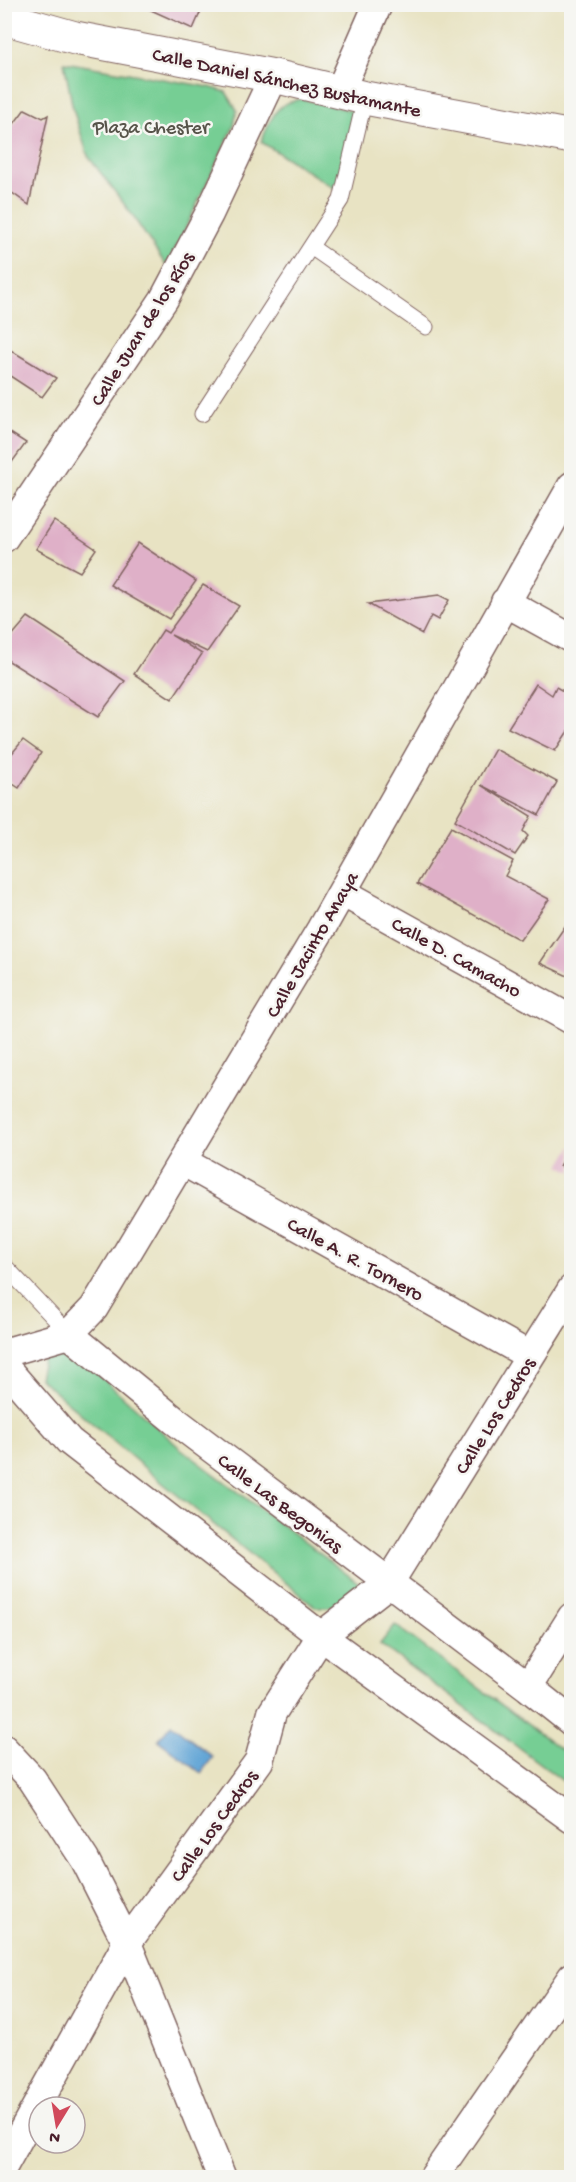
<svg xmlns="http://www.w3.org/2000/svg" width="576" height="2182" font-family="'Gochi Hand',sans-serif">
	<rect width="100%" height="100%" fill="#f6f6f2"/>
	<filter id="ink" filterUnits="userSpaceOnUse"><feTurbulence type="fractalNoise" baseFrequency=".0167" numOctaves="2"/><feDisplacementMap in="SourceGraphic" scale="12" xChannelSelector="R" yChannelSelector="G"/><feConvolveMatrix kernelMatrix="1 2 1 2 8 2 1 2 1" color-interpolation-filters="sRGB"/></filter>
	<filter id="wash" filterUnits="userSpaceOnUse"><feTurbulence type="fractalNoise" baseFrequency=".008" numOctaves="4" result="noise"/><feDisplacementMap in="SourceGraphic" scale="24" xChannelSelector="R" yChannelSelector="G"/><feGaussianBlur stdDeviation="1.35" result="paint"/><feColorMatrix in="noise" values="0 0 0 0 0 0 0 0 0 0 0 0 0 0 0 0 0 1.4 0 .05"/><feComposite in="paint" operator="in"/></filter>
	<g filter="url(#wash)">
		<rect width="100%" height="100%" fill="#e8e3c3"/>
		<path fill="#76ce94" stroke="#607660" stroke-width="1.5" d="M 64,62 L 209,87 L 226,92 L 237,110 L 234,126 L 167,267 L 130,212 L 88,156 L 73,109 Z
			M 301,99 L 358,112 L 339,191 L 261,142 C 272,118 273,104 301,99 Z
			M 69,1348 L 180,1448 L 360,1584 L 351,1598 L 331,1607 L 316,1607 L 160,1481 L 39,1378 L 43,1360 L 51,1351 Z
			M 395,1625 L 571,1757 L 571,1787 L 380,1644 Z"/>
		<path fill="#62a5d6" stroke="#566280" stroke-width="1.5" d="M 171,1724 L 213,1757 L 201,1773 L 158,1740 Z"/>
		<g id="blocks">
			<path fill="#dfb0c8" d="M 142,4 L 204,4 L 193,29 L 142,6 Z
				M 25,109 L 43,118 L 48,115 L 29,205 L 4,187 L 4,137 Z
				M 4,346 L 56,378 L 42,397 L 4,372 Z
				M 4,429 L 26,443 L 4,473 Z
				M 54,521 L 96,549 L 80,572 L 36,549 Z
				M 138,543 L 196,581 L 169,619 L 110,585 Z
				M 203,585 L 239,606 L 207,652 L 171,635 L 202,654 L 172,699 L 134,674 L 163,630 L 168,633 Z
				M 439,595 L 449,600 L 438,620 L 431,616 L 422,634 L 368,604 Z
				M 28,617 L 125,681 L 98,717 L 4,658 L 4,645 Z
				M 536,684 L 552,695 L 556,687 L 572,696 L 572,729 L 570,728 L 555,751 L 508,728 Z
				M 23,740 L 41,753 L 19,788 L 4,778 L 4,763 Z
				M 495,749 L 557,782 L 539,815 L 481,785 L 531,816 L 523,831 L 528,836 L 515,855 L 455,820 Z
				M 451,827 L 513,861 L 505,876 L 549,899 L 520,940 L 417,884 Z
				M 572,916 L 572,978 L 540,963 Z
				M 572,1146 L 572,1172 L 560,1166 Z"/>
		</g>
	</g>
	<g filter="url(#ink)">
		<use href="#blocks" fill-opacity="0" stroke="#816460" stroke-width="1.5"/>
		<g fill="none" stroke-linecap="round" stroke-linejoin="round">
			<defs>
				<path id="lane" d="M 311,247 L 426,327
					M 202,414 L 341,200 L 365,98
					M 4,1265 L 69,1334"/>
				<path id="street" d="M 339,93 L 378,4
					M 4,538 L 164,299 L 209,214 L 274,76
					M 505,602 L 572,639
					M 342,892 L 572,1020
					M 182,1161 L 530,1356
					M 69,1334 L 174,1420 L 528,1687 L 572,1722
					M 4,1353 L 69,1334 L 94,1308 L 321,929 L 572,486
					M 4,1366 L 69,1441 L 321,1636 L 572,1819
					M 528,1687 L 572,1617
					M 4,1749 L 32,1779 L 85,1860 L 127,1943 L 222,2178
					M 4,2165 L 127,1943 L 259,1761 L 272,1713 L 321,1636 L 389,1583 L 572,1289
					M 433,2178 L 572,1977"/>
				<path id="secondary" d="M 4,18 L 75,38 L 274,76 L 365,98 L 572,137"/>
			</defs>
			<use href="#lane" stroke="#816460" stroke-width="17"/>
			<use href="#street" stroke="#816460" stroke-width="31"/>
			<use href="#secondary" stroke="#816460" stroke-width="35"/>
			<use href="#lane" stroke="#fff" stroke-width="15"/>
			<use href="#street" stroke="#fff" stroke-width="28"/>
			<use href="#secondary" stroke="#fff" stroke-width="33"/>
		</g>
	</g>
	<g text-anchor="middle" stroke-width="5" stroke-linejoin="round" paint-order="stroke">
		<g font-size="20" fill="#4a1f2b" stroke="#f6f6f2">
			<text transform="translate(287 81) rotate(12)" y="7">Calle Daniel Sánchez Bustamante</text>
			<text transform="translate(141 328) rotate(-58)" y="7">Calle Juan de los Ríos</text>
			<text transform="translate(311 944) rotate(-60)" y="7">Calle Jacinto Anaya</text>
			<text transform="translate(457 956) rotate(29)" y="7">Calle D. Camacho</text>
			<text transform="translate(356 1258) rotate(29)" y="7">Calle A. R. Tornero</text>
			<text transform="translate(494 1415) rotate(-58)" y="7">Calle Los Cedros</text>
			<text transform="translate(281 1502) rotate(37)" y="7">Calle Las Begonias</text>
			<text transform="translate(213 1825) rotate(-54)" y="7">Calle Los Cedros</text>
		</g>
		<g font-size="20" fill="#57544a" stroke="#f6f6f2">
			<text x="151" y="133">Plaza Chester</text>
		</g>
	</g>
	<rect width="576" height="2182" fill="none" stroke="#f6f6f2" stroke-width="24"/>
	<g transform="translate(57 2125) rotate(191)"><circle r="28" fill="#f6f6f2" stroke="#b1a0a2" stroke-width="1.5"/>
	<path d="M0-4.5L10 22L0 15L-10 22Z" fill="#d1495b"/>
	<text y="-9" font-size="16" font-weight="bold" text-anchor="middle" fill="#4a1f2b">N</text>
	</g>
</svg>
